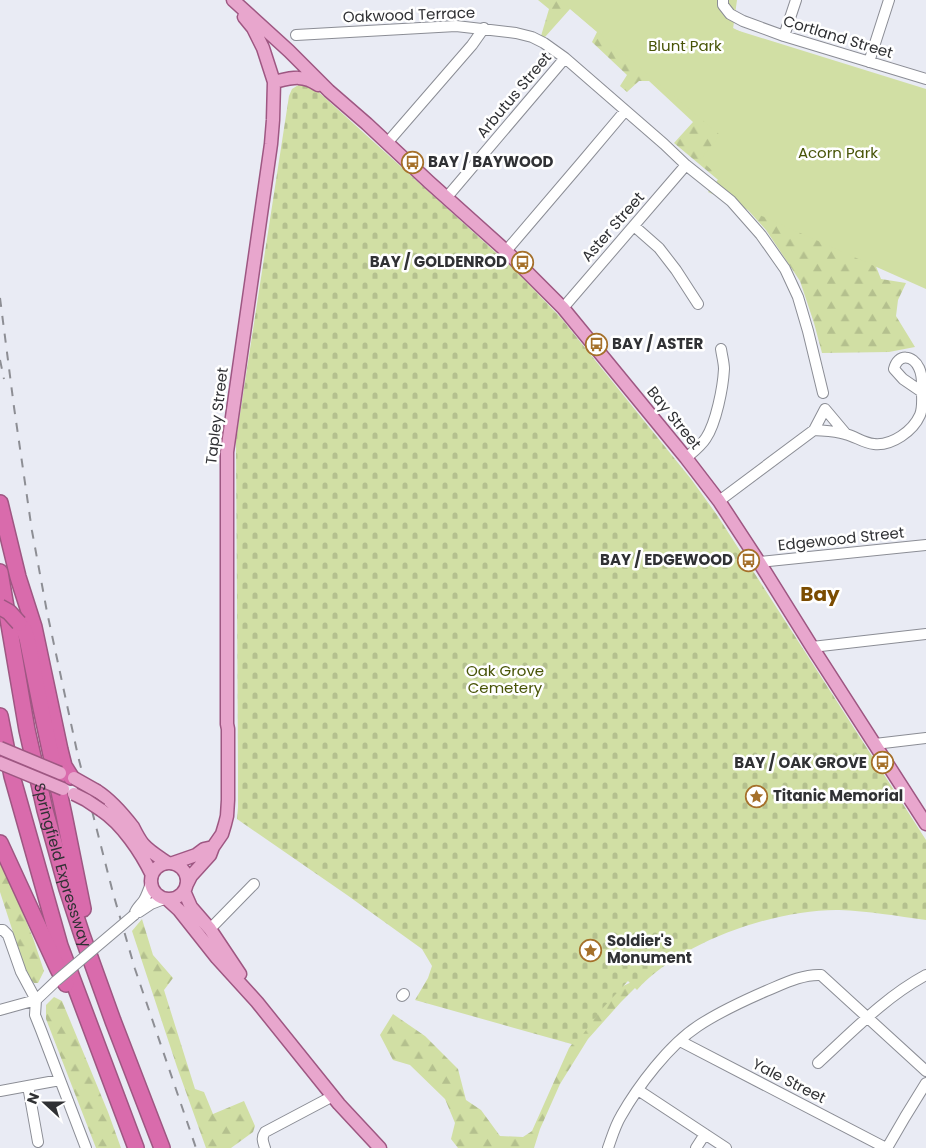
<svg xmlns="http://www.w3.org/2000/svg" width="926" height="1148" font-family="Poppins,sans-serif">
	<defs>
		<pattern id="forest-firs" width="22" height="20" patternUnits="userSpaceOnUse" patternTransform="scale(1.25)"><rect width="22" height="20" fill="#d1dfa4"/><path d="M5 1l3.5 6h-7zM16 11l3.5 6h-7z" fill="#b4c08e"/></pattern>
		<pattern id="cemetery-stones" width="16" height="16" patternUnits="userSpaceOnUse" patternTransform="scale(1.25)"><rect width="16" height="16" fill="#d1dfa4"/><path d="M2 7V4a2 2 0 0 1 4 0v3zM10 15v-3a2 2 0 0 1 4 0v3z" fill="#b4c08e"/></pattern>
	</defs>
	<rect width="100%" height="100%" fill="#e9ebf4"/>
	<path fill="url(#forest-firs)" d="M 538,0 L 693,0 L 725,24 L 765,44 L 873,259 L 881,279 L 906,283 L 898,300 L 896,316 L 915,347 L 889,352 L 822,353 L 814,323 L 800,281 L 766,230 L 729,189 L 674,143 L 693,122 L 649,81 L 639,81 L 627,92 L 620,86 L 627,75 L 592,42 L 597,32 L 570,9 L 545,37 L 541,36 L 549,9 Z
		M 0,858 L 33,938 L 44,971 L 38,983 L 34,983 L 29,977 L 23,963 L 0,892 Z
		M 142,919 L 153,955 L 173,978 L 164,990 L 195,1089 L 204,1092 L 213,1114 L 244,1101 L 255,1126 L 253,1132 L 231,1148 L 206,1148 L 177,1067 L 132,931 Z
		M 649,974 L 621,1002 L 588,1039 L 560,1084 L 540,1129 L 534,1148 L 458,1148 L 451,1139 L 455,1123 L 445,1099 L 410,1065 L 393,1060 L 380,1035 L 393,1014 L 425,1036 L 458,1069 L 466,1100 L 481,1110 L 500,1136 L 523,1137 L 532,1131 L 569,1048 L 586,1025 L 571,1010 Z
		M 54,997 L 62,1001 L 108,1112 L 121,1148 L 96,1148 L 46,1019 L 46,1005 Z"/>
	<path fill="url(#cemetery-stones)" d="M 300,84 L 312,86 L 515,270 L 561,318 L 691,479 L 717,515 L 926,840 L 926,920 C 897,916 868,911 839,910 C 775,909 680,942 637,990 L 628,981 L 601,1010 L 575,1045 L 415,1000 L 428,978 L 432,966 L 422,949 L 347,895 L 237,819 L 238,807 L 238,765 L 236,440 L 289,96 L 292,89 Z"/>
	<path fill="#d1dfa4" d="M 556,0 L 737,0 L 733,29 L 926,89 L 926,289 L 708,192 L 720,177 L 700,160 L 720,135 L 561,1 Z"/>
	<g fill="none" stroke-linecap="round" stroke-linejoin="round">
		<defs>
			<path id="minor" d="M 723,0 L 723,5 L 730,14 L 743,21 L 784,36 L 926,79
				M 296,35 L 456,26 L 516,33 L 532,37 L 544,43 L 565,58 L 664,144 L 686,165 L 731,201 L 761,235 L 785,269 L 798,297 L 808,331 L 823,393
				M 784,36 L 796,0
				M 869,62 L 889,0
				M 387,143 L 472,45 L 484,28
				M 447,197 L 565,58
				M 634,226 L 659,248 L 676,270 L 698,304
				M 506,251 L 582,162 L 625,111
				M 563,308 L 686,165
				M 814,430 C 825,431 835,431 845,434 C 855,436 863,443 874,444 C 892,446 913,431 920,415 C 923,408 922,399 922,392 L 903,379 L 894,369 C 898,353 913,355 919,368 C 923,376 922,384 922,392
				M 686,458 C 693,452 701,446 706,438 C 716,423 723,388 724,369 C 724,363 722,356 721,349
				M 719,501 L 814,430 L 825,409 L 846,434
				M 759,562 L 926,545
				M 812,647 L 926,634
				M 875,744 L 926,738
				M 139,912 L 151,904 L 164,899
				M 134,915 C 136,908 140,906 144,900 C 147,895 149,889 151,883
				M 210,929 L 254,884
				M 0,930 L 3,930 L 8,935 L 21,972 L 36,1000 L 35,1015 L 41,1030 L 86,1148
				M 402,996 L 404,994
				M 0,1010 L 36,1000 L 56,981
				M 680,1041 L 886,1148
				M 818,1063 C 852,1032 885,997 926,975
				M 28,1086 L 38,1142
				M 638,1090 L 726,1148
				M 0,1091 L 60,1080
				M 265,1148 C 263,1142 261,1138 265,1132 L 333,1096
				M 608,1148 C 612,1137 615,1126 621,1116 C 638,1086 669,1045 698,1026 C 719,1012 743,1001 766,991 C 783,984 802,974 821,975 L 926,1071
				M 696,1148 L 705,1134
				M 887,1148 L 905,1117 L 926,1083"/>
			<path id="major" d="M 233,0 L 289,51 L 329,91 L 367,124 L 429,182 L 506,251 L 563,308 L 686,458 L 719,501 L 759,562 L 812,647 L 926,824
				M 274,82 C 291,78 303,74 318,85
				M 97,791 C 111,800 123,814 133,827 C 136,833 139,839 143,844 C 150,852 159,857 168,863
				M 101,810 C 122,824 141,852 152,875
				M151 881a18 18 0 1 1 36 0a18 18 0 1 1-36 0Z
				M 173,863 L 196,855 L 204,849 L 213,847
				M 187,884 L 191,876 L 210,855 L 213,847 L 222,834 L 225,824 L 227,816 L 228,800 L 228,729 L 227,724 L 227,452 L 271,144 L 273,120 L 274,82 L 263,48 L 253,28 L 244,17
				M 184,891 L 191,907 L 210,929 L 240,974
				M 167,899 L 179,910 L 217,958 L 257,1002 L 339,1104 L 380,1148"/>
			<g id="highway">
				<path d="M 0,503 L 18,577 L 34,627 L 60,750 L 64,766 L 71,777"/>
				<path id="s1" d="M 0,572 L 27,730 L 45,810 L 67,889 L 82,935 L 113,1021 L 162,1148"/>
				<path d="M 19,623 L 24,630 L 27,638 L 41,708 L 64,815 L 83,909"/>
				<path d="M 0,716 L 12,776 L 60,946 L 136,1148"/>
				<path d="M 0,843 L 58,969 L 66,984"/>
			</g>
		</defs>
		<use href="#minor" stroke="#8b8d95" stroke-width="12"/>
		<use href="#major" stroke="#9e5782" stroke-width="15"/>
		<use href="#highway" stroke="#9e5782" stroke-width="18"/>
		<use href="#minor" stroke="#fff" stroke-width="10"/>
		<use href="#major" stroke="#e8a6cd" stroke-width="12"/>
		<use href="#highway" stroke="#d96bac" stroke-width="15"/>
		<path stroke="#8d8e94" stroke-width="2" stroke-dasharray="9 9" stroke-linecap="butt" d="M 0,298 L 14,407 L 32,531 L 47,612 L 78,756 L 113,893 L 135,969 L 196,1148
			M 0,360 L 4,379"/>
		<defs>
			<path id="minor-bridge" d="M 56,981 L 134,915"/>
			<path id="major-bridge" d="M 0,748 L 60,773
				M 0,763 L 63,789
				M 74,778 L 97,791
				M 74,794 L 86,800 L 101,810"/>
			<path id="highway-bridge" d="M 0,607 L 9,612 L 19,623"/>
		</defs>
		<use href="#minor-bridge" stroke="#8b8d95" stroke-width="12" stroke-linecap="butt"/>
		<use href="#major-bridge" stroke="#9e5782" stroke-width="15" stroke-linecap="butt"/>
		<use href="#highway-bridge" stroke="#9e5782" stroke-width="18" stroke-linecap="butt"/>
		<use href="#minor-bridge" stroke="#fff" stroke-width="10"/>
		<use href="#major-bridge" stroke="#e8a6cd" stroke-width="12"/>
		<use href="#highway-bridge" stroke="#d96bac" stroke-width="15"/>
	</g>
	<defs>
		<symbol id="bus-ring" viewBox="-11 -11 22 22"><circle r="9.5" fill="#fff" stroke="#a5702a" stroke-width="1.5"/><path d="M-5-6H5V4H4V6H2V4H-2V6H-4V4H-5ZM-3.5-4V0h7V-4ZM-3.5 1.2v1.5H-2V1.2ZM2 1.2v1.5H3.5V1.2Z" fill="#a5702a"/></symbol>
		<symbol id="sight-ring" viewBox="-11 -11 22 22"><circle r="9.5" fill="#fff" stroke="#a5702a" stroke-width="1.5"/><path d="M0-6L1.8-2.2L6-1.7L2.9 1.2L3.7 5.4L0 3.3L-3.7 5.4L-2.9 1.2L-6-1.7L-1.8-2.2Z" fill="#a5702a"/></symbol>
	</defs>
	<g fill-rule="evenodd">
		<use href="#bus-ring" x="400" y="150" width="25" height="25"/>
		<use href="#bus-ring" x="510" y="250" width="25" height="25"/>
		<use href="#bus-ring" x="584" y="332" width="25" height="25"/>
		<use href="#bus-ring" x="736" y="548" width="25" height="25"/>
		<use href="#bus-ring" x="870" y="750" width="25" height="25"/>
		<use href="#sight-ring" x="744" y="784" width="25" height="25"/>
		<use href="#sight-ring" x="578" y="938" width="25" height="25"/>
	</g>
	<g text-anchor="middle" stroke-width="5" stroke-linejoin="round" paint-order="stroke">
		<g font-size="15" fill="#303134" stroke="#fff">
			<text transform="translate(409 15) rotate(-2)" y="5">Oakwood Terrace</text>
			<text transform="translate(838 37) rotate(17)" y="5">Cortland Street</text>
			<text transform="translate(514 95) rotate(-50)" y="5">Arbutus Street</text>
			<text transform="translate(613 227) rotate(-49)" y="5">Aster Street</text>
			<text transform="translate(217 416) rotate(-83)" y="5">Tapley Street</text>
			<text transform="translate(674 418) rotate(51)" y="5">Bay Street</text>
			<text transform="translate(841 539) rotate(-6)" y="5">Edgewood Street</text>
			<text dy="5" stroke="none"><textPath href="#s1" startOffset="300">Springfield Expressway</textPath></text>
			<text transform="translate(789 1081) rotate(27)" y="5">Yale Street</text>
		</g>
		<g font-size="15" fill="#485407" stroke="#fff">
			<text x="685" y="51">Blunt Park</text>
			<text x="838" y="158">Acorn Park</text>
			<text x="505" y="676">Oak Grove<tspan x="505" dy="17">Cemetery</tspan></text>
		</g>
		<g font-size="15" font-weight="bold" fill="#303134" stroke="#fff" text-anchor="start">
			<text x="428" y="167">BAY / BAYWOOD</text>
			<text x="507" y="267" text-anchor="end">BAY / GOLDENROD</text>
			<text x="612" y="349">BAY / ASTER</text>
			<text x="733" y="565" text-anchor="end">BAY / EDGEWOOD</text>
			<text x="867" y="768" text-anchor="end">BAY / OAK GROVE</text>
			<text x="773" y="801">Titanic Memorial</text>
			<text x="607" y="946">Soldier's<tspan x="607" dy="17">Monument</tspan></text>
		</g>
		<g font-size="20" font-weight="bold" fill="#7b4c00" stroke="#fff">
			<text x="820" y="601">Bay</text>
		</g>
	</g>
	<g transform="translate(45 1103) rotate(291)" stroke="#ffffff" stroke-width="4" paint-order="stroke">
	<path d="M0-4L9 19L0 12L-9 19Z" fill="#303134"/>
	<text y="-8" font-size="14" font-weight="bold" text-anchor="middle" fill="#303134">N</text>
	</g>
</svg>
